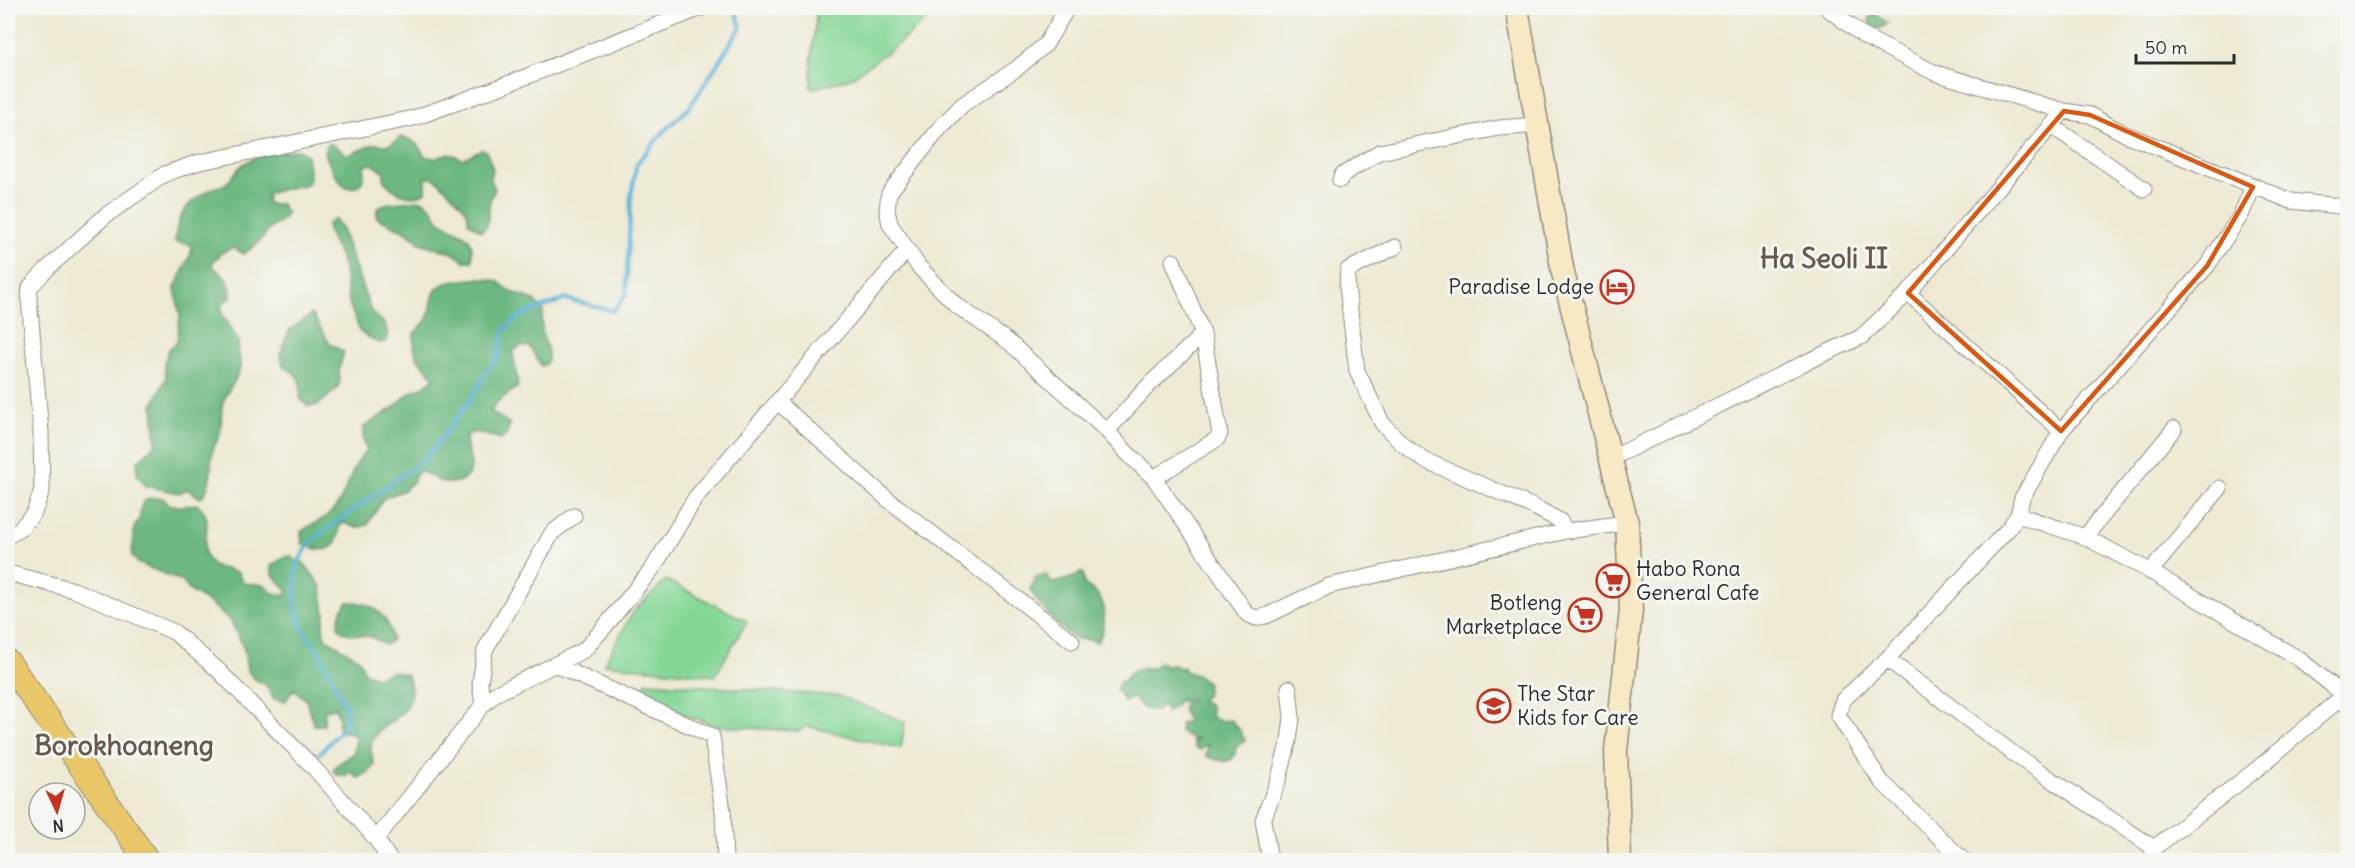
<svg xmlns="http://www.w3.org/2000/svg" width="2355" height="868" font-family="Delius,sans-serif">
	<rect width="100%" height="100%" fill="#f6f6f2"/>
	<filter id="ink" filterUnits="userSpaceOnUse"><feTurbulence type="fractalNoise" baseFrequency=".0167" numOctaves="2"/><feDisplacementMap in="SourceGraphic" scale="12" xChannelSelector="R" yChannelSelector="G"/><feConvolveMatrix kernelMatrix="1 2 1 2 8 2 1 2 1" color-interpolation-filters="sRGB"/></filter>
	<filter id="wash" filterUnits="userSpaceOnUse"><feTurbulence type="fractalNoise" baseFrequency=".008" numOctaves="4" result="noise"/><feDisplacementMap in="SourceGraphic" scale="24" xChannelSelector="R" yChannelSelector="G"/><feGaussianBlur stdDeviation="1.35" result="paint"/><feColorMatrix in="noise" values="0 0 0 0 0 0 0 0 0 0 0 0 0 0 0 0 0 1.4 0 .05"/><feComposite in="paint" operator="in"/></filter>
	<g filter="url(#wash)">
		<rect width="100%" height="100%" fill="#ede9d3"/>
		<path fill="#85d797" stroke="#588161" stroke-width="1.5" d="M 817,8 L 939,8 L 901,42 L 851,78 L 811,89 L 811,62 Z
			M 666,580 L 747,621 L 715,676 L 604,664 L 633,612 Z
			M 647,682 L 839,696 L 905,722 L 901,748 L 806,726 L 799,731 L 719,726 L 689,717 L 639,692 Z"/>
		<path fill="#6cb880" stroke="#4c7256" stroke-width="1.5" d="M 1874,13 L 1888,23 L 1880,29 L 1870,24 L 1869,19 Z
			M 401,137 C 419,141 416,145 426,157 L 437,158 L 448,153 L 463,159 L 482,149 L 486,151 L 493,169 L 490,178 L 495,189 L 490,200 L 487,226 L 481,231 L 468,222 C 468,220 468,213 467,212 C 466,208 438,180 435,179 C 431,177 430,178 426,178 L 426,192 C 411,201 395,193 384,181 L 384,171 L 372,164 L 365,165 L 362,182 C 343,202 331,166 324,152 L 327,144 L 332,144 L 348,155 L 374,144 L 389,145 Z
			M 297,150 L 307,155 L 310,178 L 307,184 C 293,188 281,189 267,194 L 267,203 L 274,205 L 280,203 L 287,213 C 281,223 272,225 265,234 C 257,244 254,247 243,254 L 234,247 L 224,251 L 211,264 C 222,276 232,279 231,297 L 225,301 L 220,310 L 239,342 C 235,351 242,358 240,368 C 237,382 225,391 222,406 C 221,416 222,428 219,438 C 217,442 213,445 213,450 C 209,467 214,484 201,498 L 187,489 L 179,493 L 146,486 L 137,474 L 137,462 L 156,444 L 153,405 L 166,378 L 164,363 L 169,349 L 177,342 L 180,316 L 175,288 L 191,253 L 192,245 L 175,242 C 176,216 187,201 212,189 C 216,186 221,187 225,184 C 232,180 234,173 240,167 C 255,153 278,152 297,150 Z
			M 421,200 C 437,207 432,216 443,223 C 462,236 475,232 472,261 L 464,261 L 453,253 L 420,243 L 407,232 L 377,218 L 377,209 L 385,204 Z
			M 334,219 L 340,225 L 371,311 C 383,323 389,323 387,341 L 379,343 L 360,332 C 357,321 351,312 349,301 C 345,287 346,272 341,259 C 336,246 328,238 327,224 Z
			M 481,278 L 497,281 L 512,292 L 534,300 L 543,311 C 542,319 541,328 543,336 C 546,346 551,353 546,364 L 541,366 L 530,347 L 521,346 L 513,351 L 518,387 L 496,403 L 491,412 L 510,424 L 506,435 L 502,439 L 474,432 L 467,435 C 464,445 470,454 471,464 C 472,481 452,486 439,481 C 433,478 428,474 421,471 L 416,474 L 414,481 L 404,490 L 384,498 L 367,525 L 356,528 L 344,523 L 339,526 C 339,553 322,554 302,543 L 301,532 C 314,521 324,522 335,508 C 350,489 348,470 367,450 L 363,440 L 363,428 L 394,407 L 411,392 L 423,387 L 434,378 C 419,357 413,362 414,333 C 420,328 427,322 429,314 C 434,301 430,288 447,283 C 457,280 470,280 481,278 Z
			M 312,314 L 330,344 L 344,352 L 339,369 L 340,382 L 336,390 L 318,405 L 307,406 L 300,398 C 301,381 301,375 284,367 L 280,354 L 289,331 Z
			M 149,498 L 163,498 C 172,511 184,505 197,504 C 221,522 192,548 212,564 C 219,569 230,569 238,573 L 243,583 L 265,585 L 271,592 L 284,596 L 288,591 L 272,574 L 271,566 L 283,558 L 291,556 L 294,560 L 304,563 L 321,586 L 325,613 L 323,628 L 325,638 L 359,659 L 365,673 L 378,677 L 392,671 L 408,675 C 423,722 376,717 371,746 C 370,751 373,759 374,765 L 368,773 L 358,778 L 350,771 L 346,776 L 337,775 L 333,770 L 337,765 L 354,753 L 356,736 L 347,732 L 338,731 L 339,719 L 335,707 L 325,711 L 324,725 L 314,725 L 306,700 L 293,689 L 285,702 L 274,699 L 266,685 L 254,679 L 247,670 L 244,649 L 231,622 L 211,604 L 190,591 L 182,581 L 138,563 L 132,556 L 134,527 L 139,520 L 142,503 Z
			M 1079,573 L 1083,573 L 1084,584 C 1089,588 1097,592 1100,598 C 1107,609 1105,632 1097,642 C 1090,639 1085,640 1079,639 C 1065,637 1036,602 1030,589 L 1036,577 L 1045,574 L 1053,583 L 1072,578 Z
			M 348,602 C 371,601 390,615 392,640 L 385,645 C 379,641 374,637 367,636 C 355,634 347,637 338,627 C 339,617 340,610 348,602 Z
			M 1159,662 L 1165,664 L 1166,668 L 1170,664 L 1180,668 L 1184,667 L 1185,671 L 1199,676 L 1208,683 L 1206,696 L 1201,700 L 1211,706 L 1211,717 L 1223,721 L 1231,720 L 1241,732 L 1245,741 L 1236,746 C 1236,768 1219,761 1206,756 L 1209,744 L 1200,750 L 1193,746 L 1197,739 L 1195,739 L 1193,742 L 1188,735 L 1187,737 L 1180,731 L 1181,723 L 1188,721 L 1182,710 L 1184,704 L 1188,701 L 1191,702 L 1189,698 L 1182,702 L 1178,700 L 1176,705 L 1166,712 L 1166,708 L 1162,705 L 1156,711 C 1138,707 1145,711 1134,697 L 1125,702 L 1116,689 L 1121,681 L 1124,681 C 1132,667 1140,667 1154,668 Z"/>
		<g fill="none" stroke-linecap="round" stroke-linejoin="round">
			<path stroke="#5ab3d7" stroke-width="4" d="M 319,754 L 346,725 L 346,707 L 318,651 L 303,630 L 295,604 L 296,566 L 311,541 L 426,458 L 466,406 L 499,354 L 504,329 L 523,314 L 566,299 L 613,311 L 626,295 L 631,196 L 637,163 L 664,131 L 689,108 L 741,27 L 735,8"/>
		</g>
	</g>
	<g filter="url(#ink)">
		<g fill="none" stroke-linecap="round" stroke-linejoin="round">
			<defs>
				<path id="minor" d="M 1067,8 L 1046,44 L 1016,69 L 962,105 L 939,129 L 889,193 L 887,210 L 890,224 L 919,267 L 956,305 L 1009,342 L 1107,431 L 1130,456 L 1154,478 L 1247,614 L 1256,618 L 1266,616 L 1329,586 L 1566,531 L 1627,523
					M 1827,8 L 1865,37 L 1935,73 L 2064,111 L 2090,115 L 2125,134 L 2291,201 L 2348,207
					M 2052,126 L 2144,189
					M 1340,180 L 1342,175 L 1379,152 L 1499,128 L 1538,125
					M 1395,247 L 1348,270 L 1347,286 L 1357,371 L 1382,423 L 1402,444 L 1424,460 L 1536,508 L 1560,521 L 1566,531
					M 1908,293 L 2061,431
					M 778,402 L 886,498 L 1072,641
					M 1107,431 L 1150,384 L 1203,334 L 1173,261
					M 1612,458 L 1802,364 L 1861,337 L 1908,293 L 2064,111
					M 1154,478 L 1217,439 L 1220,434 L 1203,334
					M 2018,515 L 2085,537 L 2146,569 L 2299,659 L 2344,695
					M 8,536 L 20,529 L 34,513 L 42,490 L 41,432 L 29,299 L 30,287 L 47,269 L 105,216 L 165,174 L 196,163 L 414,118 L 497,88 L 701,8
					M 2085,537 L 2174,429
					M 2150,572 L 2220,488
					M 8,573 L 74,590 L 174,632 L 217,669 L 315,769 L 376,839 L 390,860
					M 1887,659 L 2018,757 L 2154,848
					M 556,665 L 712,736 L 723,811 L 725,860
					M 483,705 L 480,683 L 485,650 L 552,533 L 574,516
					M 376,839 L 483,705 L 495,694 L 584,650 L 602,630 L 653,568 L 696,497 L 906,251
					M 1270,860 L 1263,820 L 1279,778 L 1289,740 L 1292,718 L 1289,688
					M 1963,860 L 1881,781 L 1838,715 L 1843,700 L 1887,659 L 2009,528 L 2018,515 L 2022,498 L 2061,431 L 2207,266 L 2241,215 L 2253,187
					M 2150,860 L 2154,848 L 2257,769 L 2348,692"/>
				<path id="secondary" d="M 1517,8 L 1563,273 L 1627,523 L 1631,610 L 1616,751 L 1620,860"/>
				<path id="primary" d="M 8,662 L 147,860"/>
			</defs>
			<use href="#minor" stroke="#8c8a7f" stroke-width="17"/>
			<use href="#secondary" stroke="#8c8a7f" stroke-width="25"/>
			<use href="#primary" stroke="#8c8a7f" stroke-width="26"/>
			<use href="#minor" stroke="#fff" stroke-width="15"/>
			<use href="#secondary" stroke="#f6e9c3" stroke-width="22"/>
			<use href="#primary" stroke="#e9c769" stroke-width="24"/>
		</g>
	</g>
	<path fill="none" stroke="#df570e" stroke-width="4.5" stroke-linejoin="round" d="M 2064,111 L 2090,115 L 2253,187 L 2207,266 L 2061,431 L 1908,293 Z"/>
	<defs>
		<symbol id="hotel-ring" viewBox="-11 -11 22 22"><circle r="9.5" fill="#f6f6f2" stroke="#c8321e" stroke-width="1.5"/><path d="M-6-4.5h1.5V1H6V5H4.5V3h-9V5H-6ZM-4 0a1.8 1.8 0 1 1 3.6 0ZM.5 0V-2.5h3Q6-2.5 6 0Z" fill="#c8321e"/></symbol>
		<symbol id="supermarket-ring" viewBox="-11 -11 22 22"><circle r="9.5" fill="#f6f6f2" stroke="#c8321e" stroke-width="1.5"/><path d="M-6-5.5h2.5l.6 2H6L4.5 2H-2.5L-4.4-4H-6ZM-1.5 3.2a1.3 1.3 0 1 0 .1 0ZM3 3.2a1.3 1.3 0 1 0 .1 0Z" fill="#c8321e"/></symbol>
		<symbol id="school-ring" viewBox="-11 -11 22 22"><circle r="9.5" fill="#f6f6f2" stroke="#c8321e" stroke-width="1.5"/><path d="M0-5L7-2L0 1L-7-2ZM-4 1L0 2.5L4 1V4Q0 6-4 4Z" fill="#c8321e"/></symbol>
	</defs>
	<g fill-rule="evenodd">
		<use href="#hotel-ring" x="1598" y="268" width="38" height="38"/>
		<use href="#supermarket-ring" x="1594" y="562" width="38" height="38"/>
		<use href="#supermarket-ring" x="1566" y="596" width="38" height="38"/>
		<use href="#school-ring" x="1475" y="687" width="38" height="38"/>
	</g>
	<g text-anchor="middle" stroke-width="6" stroke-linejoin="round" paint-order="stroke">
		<g font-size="21" fill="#2b2b2b" stroke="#f6f6f2" text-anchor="end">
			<text x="1594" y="294">Paradise Lodge</text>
			<text x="1636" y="576" text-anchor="start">Habo Rona<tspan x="1636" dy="24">General Cafe</tspan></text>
			<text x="1562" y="610">Botleng<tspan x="1562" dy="24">Marketplace</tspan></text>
			<text x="1517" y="701" text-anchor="start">The Star<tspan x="1517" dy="24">Kids for Care</tspan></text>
		</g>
		<g font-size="27" font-weight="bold" fill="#67584f" stroke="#f6f6f2">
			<text x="1824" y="268">Ha Seoli II</text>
			<text x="124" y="755">Borokhoaneng</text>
		</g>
	</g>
	<rect width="2355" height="868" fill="none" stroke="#f6f6f2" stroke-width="30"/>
	<g transform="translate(57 811) rotate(175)"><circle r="28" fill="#f6f6f2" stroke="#a5a5a2" stroke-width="1.5"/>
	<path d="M0-4.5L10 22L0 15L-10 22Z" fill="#c8321e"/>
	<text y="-9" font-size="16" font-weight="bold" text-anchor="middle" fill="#2b2b2b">N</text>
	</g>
	<path d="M2136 54v9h98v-9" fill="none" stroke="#2b2b2b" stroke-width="3"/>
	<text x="2145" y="54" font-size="18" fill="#2b2b2b" stroke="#f6f6f2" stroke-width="4.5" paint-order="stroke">50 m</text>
</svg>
